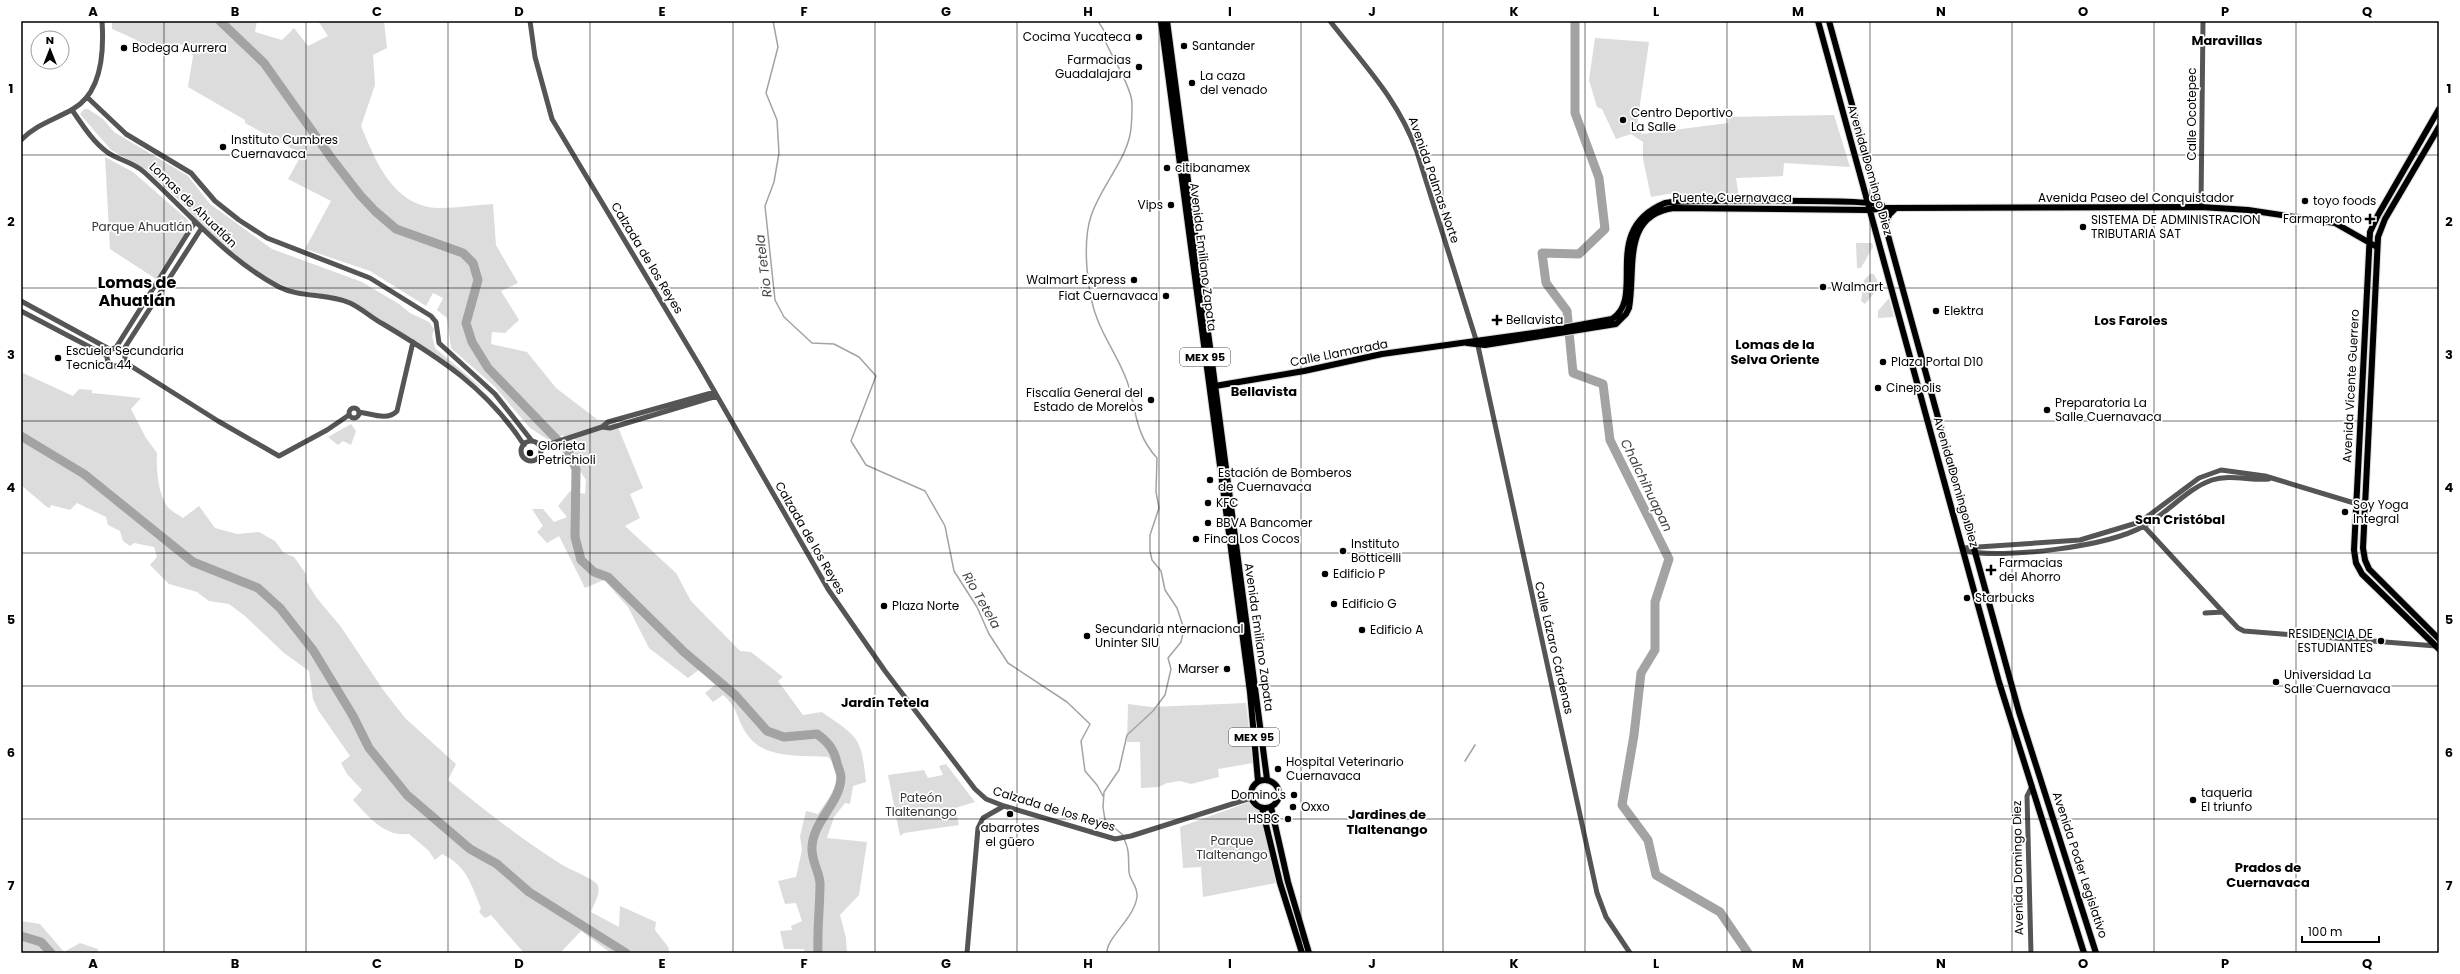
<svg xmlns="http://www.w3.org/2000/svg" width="2460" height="974" font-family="Poppins,sans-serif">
	<rect width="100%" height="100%" fill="#fff"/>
	<path fill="#dcdcdc" d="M 112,21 L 257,21 L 255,32 L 282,40 L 294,28 L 308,46 L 328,36 L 318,21 L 384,21 L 387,48 L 373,55 L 375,85 L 361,126 C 374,157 390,199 428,207 C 444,210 475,205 493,204 L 496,245 L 518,283 L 501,291 L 519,320 L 505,333 L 492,332 L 491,344 L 527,352 L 556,388 L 598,420 L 615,420 L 643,488 L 630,494 L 640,518 L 625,526 L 676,573 L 691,601 L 740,651 L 751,652 L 783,677 L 778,681 L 803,715 L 822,712 C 859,738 861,736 866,782 L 853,786 L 850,804 L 845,803 L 834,817 L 827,838 L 867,842 L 859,895 L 840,915 L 846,938 L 847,953 L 805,953 L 804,949 L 784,949 L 780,931 L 792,930 L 791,926 L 802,921 L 796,903 L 785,904 L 778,881 L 796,877 L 802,850 L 800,836 L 806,811 L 818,814 C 830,796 847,777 828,757 C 802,755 766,759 749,737 C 737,723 739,708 723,695 L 713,702 L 705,693 L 715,685 L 700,669 L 688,678 L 649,648 L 628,607 L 604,580 L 585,588 L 559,536 L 547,543 L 537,532 L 543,526 L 532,509 L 543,509 L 554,522 L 567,517 L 558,506 L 570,491 L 585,494 L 586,480 L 574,461 L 563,435 L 550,441 L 530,428 L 495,387 L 451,348 L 447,318 L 437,310 L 443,298 L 433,293 L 426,306 L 370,271 L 305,249 L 331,201 L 288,179 L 302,154 L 245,123 L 245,120 L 188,87 L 193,56 L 186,45 L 172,44 L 156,52 C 141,41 128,36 112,29 Z
		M 1595,38 L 1649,42 L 1638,118 L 1637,129 L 1642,134 L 1728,123 L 1729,117 L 1834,115 L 1850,167 L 1784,163 L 1783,176 L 1736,178 L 1739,198 L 1696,199 L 1674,193 L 1651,197 L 1643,159 L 1643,142 L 1631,134 L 1616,139 L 1602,109 L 1597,107 L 1589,80 Z
		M 84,109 L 88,109 L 103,119 L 114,132 L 188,176 L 210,204 L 272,249 L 362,282 L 399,304 L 410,313 L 429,322 L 434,329 L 432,336 L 435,348 L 487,392 L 446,363 L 352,304 L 292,292 L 254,270 L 208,234 L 186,207 L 147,170 L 111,150 L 80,114 Z
		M 105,157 L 133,172 L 188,220 L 184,237 L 156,279 L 110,249 Z
		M 1856,243 L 1872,243 L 1873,247 L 1861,268 L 1857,268 Z
		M 1870,274 L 1874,274 L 1880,286 L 1865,304 L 1861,301 L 1864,280 Z
		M 1889,298 L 1894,317 L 1878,318 L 1878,311 Z
		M 21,372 L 73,396 L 79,389 L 92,390 L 92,393 L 141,398 L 131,409 L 146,438 L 157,453 C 156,468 158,493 167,506 C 170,511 178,514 183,518 L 199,506 L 215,528 L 237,534 L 259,532 L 275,541 L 284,553 L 294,557 L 306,574 L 307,582 L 316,597 L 341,627 L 384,691 L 405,718 L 456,764 L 448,780 C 486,812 523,840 564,866 C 571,870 597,880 598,886 C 601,894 593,905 591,912 L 619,927 L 620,906 L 656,922 L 655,930 L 669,948 L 668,953 L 611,953 L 581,931 L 560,953 L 524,953 L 491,915 L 485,918 L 479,912 L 481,908 C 471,884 466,865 442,854 L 435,860 L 428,850 L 409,834 C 384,837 368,816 353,800 L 362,790 L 347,774 L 341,763 L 350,756 L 318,710 L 313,699 L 309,671 L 284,653 L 245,616 L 229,604 L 209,601 L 197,592 L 169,584 L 150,565 L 157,557 L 154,547 L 134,543 L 130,546 L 123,541 L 120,531 L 108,525 L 106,517 L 77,503 L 70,510 L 51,505 L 50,508 L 47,507 L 21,485 Z
		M 351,424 L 356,431 L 351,445 L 343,441 L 338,445 L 328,437 Z
		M 1246,703 L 1253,763 L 1218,769 L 1219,777 L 1191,784 L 1180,781 L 1167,783 L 1159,787 L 1141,788 L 1140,742 L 1127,742 L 1128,704 L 1152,707 Z
		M 946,764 L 975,802 L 955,808 L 959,825 L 904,833 L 900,836 L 888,775 L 924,770 L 928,778 L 943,775 L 939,766 Z
		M 1249,802 L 1260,810 L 1276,883 L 1203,897 L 1201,867 L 1183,868 L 1180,827 Z
		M 21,921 L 40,924 L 64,952 L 80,943 L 98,949 L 97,953 L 21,953 Z"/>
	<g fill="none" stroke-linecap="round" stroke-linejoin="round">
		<path stroke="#a3a3a3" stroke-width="1.5" d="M 773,21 L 778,47 L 766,93 L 777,120 L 779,153 L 774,182 L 765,206 L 775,300 L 784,317 L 812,343 L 834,344 L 859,357 L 876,376 L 851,441 L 866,465 L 925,491 L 945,526 L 954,571 L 977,607 L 989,634 L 1008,663 L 1067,702 L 1090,724 L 1081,741 L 1085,771 L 1097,785 L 1103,796
			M 1098,21 C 1100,25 1103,28 1104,31 C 1106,36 1104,39 1106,43 C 1113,58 1132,89 1132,104 C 1132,114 1132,126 1130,135 C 1124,163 1100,188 1091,216 C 1082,243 1087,295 1098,321 C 1106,341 1119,359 1127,381 C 1137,410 1134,433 1157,458 L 1156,492 L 1159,508 L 1150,535 L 1150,551 L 1152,560 L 1161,571 L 1165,590 L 1177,608 L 1184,629 L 1181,642 L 1168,658 L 1171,669 L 1165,695 L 1153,711 L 1127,735 L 1119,770 L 1104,792 L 1103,807 L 1105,820 L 1123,835
			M 1465,761 L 1475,745
			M 1107,953 C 1106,938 1134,919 1137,897 C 1138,886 1130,881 1129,872 C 1128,859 1130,850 1124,839"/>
		<path stroke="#a3a3a3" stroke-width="9" d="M 220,21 L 264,63 L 332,159 L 360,195 L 375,211 L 396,229 L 463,253 L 473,263 L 478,280 L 466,323 L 472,342 L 488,368 L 568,451 L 576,469 L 575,537 L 581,560 L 594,572 L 608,577 L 684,652 L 735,695 L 767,731 L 784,737 L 817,734 C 828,742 834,749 837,763 C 838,767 841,773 841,778 C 840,803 813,821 812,847 C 811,860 819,871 820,883 C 820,906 817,929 818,953
			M 1575,21 L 1575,113 L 1599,178 L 1605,229 L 1579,254 L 1542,253 L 1546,283 L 1567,311 L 1573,373 L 1603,384 L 1610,440 L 1669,559 L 1655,602 L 1655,650 L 1641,673 L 1634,735 L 1622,805 L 1648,840 L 1656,875 L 1720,912 L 1748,953
			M 21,436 L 84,474 L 193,562 L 258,588 L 280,608 L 313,650 L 353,716 L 369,748 L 407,795 L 470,849 L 497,864 L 529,892 L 626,953
			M 21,936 L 41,942 L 51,953"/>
		<defs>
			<path id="major" d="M 1161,21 L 1250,692 L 1258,781
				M 1167,21 L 1267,779
				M 1818,21 L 1999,682 L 2084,953
				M 1829,21 L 2019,712 L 2096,953
				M 2439,109 L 2378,215 L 2370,232 L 2354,550 L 2356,563 L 2362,574 L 2439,649
				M 2439,127 L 2385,219 L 2378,237 L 2363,548 L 2365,560 L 2369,569 L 2439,639
				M 1886,224 L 1889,215 L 1895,209
				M 1467,343 L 1485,345 L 1616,324 L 1626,314 L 1629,308 C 1636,269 1621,215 1674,208 L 1869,210 L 1887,208 L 2201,207 L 2248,210 L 2335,223 L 2377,247
				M 1215,386 L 1304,371 L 1382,354 L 1541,332 L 1612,319 C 1647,297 1599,230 1665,203 C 1685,200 1873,199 1882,205
				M1251 794a14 14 0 1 1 28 0a14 14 0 1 1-28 0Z
				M 1271,807 L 1288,882 L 1309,953
				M 1262,808 L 1280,883 L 1302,953"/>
		</defs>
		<use href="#major" stroke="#dbdbdb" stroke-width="8"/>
		<path stroke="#555" stroke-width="5" d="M 530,21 L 535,57 L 552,119 L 701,368 L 828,589 L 885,671 L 975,789 L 986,799 L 1004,806 L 1115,839 L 1131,836 L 1251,798
			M 1330,21 C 1364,65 1398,99 1417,152 L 1478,346 L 1597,893 L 1606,917 L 1630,953
			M 87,97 L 126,134 L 191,173 L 215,201 L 239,220 L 267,238 L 370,278 L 431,316 L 436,322 L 439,343 L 495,394 L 532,441
			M 72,110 C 82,124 92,141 107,152 C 118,160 133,162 144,172 C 188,212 225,258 279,287 C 301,298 328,293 350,303 C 361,308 372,318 383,324 C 440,358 487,388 524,445
			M 21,140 C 37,124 54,120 73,109 C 103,92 104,50 102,21
			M 2201,207 L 2203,21
			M 21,301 L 111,350
			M 21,311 L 107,356
			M107 357a9 9 0 1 1 18 0a9 9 0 1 1-18 0Z
			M 115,349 L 195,222
			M 122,352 L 201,229
			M 123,361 L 218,421 L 279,456 L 327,430 L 349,415
			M349 413a5 5 0 1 1 10 0a5 5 0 1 1-10 0Z
			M 359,412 C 372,414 388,421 397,411 L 413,342
			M 602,427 L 610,428 L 717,396
			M521 451a10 10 0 1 1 20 0a10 10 0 1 1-20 0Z
			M 541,447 L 602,427 L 608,422 L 715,392
			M 2140,522 L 2223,612 L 2238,628 L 2244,631 L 2436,646
			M 1963,548 L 2080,540 L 2140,522 L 2199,478 L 2221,470 L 2265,476 L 2364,506
			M 1964,551 C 2005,559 2107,547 2144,526 C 2168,513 2186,489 2212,480 C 2230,474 2251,481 2269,479
			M 2205,613 L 2223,612
			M 967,953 L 978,828 L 983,818 L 1004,806
			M 2031,953 L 2027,796 L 2032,786"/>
		<use href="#major" stroke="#000" stroke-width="6"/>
	</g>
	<path fill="none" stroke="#000" stroke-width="1" stroke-opacity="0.55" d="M 164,21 L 164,953M 306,21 L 306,953M 448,21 L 448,953M 590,21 L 590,953M 733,21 L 733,953M 875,21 L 875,953M 1017,21 L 1017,953M 1159,21 L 1159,953M 1301,21 L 1301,953M 1443,21 L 1443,953M 1585,21 L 1585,953M 1727,21 L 1727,953M 1870,21 L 1870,953M 2012,21 L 2012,953M 2154,21 L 2154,953M 2296,21 L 2296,953M 21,155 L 2439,155M 21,288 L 2439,288M 21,421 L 2439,421M 21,553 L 2439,553M 21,686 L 2439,686M 21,819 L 2439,819"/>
	<g fill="#000" stroke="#fff" stroke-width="1.5">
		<circle cx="1139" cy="37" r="4"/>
		<circle cx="1184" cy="46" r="4"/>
		<circle cx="124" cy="48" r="4"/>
		<circle cx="1139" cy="67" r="4"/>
		<circle cx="1192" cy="83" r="4"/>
		<circle cx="1623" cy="120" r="4"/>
		<circle cx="223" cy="147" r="4"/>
		<circle cx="1167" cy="168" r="4"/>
		<circle cx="2305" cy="201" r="4"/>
		<circle cx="1171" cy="205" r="4"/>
		<path d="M2368 213h4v4h4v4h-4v4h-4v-4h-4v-4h4z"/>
		<circle cx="2083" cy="227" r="4"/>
		<circle cx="1134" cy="280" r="4"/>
		<circle cx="1823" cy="287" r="4"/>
		<circle cx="1166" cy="296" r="4"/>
		<circle cx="1936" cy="311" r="4"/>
		<path d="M1495 314h4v4h4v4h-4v4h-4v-4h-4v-4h4z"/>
		<circle cx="58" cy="358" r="4"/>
		<circle cx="1883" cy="362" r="4"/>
		<circle cx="1878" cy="388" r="4"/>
		<circle cx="1151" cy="400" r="4"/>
		<circle cx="2047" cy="410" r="4"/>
		<circle cx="530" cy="453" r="4"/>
		<circle cx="1210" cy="480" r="4"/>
		<circle cx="1208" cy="503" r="4"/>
		<circle cx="2345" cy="512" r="4"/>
		<circle cx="1208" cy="523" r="4"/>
		<circle cx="1196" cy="539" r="4"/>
		<circle cx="1343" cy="551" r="4"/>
		<path d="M1989 564h4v4h4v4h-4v4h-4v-4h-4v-4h4z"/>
		<circle cx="1325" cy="574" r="4"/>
		<circle cx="1967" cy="598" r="4"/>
		<circle cx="1334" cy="604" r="4"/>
		<circle cx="884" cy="606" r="4"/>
		<circle cx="1362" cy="630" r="4"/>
		<circle cx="1087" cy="636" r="4"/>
		<circle cx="2381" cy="641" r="4"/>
		<circle cx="1227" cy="669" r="4"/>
		<circle cx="2276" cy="682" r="4"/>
		<circle cx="1278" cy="769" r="4"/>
		<circle cx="1294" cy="795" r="4"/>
		<circle cx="2193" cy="800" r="4"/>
		<circle cx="1293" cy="807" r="4"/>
		<circle cx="1010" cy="814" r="4"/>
		<circle cx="1288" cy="819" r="4"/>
	</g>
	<g text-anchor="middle" stroke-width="3.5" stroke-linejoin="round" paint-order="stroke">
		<g fill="#fff" stroke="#4c4c4c" stroke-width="1">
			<rect x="1180" y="348" width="50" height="18" rx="3"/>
			<rect x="1229" y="728" width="50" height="18" rx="3"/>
		</g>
		<g font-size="11" font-weight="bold" fill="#000">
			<text x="1205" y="361">MEX 95</text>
			<text x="1254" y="741">MEX 95</text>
		</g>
		<g font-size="12" fill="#000" stroke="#fff" text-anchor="start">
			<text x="1131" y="41" text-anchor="end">Cocima Yucateca</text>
			<text x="1192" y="50">Santander</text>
			<text x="132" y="52">Bodega Aurrera</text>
			<text x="1131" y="64" text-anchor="end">Farmacias<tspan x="1131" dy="14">Guadalajara</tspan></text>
			<text x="1200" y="80">La caza<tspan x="1200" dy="14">del venado</tspan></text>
			<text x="1631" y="117">Centro Deportivo<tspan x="1631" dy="14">La Salle</tspan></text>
			<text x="231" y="144">Instituto Cumbres<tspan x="231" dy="14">Cuernavaca</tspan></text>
			<text x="1175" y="172">citibanamex</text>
			<text x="2313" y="205">toyo foods</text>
			<text x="1163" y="209" text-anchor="end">Vips</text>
			<text x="2362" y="223" text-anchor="end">Farmapronto</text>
			<text x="2091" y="224">SISTEMA DE ADMINISTRACION<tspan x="2091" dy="14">TRIBUTARIA SAT</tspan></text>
			<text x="1126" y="284" text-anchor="end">Walmart Express</text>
			<text x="1831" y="291">Walmart</text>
			<text x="1158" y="300" text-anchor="end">Fiat Cuernavaca</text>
			<text x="1944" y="315">Elektra</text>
			<text x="1506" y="324">Bellavista</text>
			<text x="66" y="355">Escuela Secundaria<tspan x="66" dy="14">Tecnica 44</tspan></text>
			<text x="1891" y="366">Plaza Portal D10</text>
			<text x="1886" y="392">Cinepolis</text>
			<text x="1143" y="397" text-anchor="end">Fiscalía General del<tspan x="1143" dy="14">Estado de Morelos</tspan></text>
			<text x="2055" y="407">Preparatoria La<tspan x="2055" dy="14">Salle Cuernavaca</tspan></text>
			<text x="538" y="450">Glorieta<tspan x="538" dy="14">Petrichioli</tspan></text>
			<text x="1218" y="477">Estación de Bomberos<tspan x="1218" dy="14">de Cuernavaca</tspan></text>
			<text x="1216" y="507">KFC</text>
			<text x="2353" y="509">Soy Yoga<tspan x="2353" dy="14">Integral</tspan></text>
			<text x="1216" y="527">BBVA Bancomer</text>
			<text x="1204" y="543">Finca Los Cocos</text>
			<text x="1351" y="548">Instituto<tspan x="1351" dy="14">Botticelli</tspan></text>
			<text x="1999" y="567">Farmacias<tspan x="1999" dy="14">del Ahorro</tspan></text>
			<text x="1333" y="578">Edificio P</text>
			<text x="1975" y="602">Starbucks</text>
			<text x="1342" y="608">Edificio G</text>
			<text x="892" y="610">Plaza Norte</text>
			<text x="1095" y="633">Secundaria nternacional<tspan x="1095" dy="14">Uninter SIU</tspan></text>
			<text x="1370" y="634">Edificio A</text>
			<text x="2373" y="638" text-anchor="end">RESIDENCIA DE<tspan x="2373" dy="14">ESTUDIANTES</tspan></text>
			<text x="1219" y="673" text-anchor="end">Marser</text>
			<text x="2284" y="679">Universidad La<tspan x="2284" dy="14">Salle Cuernavaca</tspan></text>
			<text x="1286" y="766">Hospital Veterinario<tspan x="1286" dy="14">Cuernavaca</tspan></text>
			<text x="2201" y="797">taqueria<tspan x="2201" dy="14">El triunfo</tspan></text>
			<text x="1286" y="799" text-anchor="end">Domino's</text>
			<text x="1301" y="811">Oxxo</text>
			<text x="1280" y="823" text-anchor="end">HSBC</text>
			<text x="1010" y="832" text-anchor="middle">abarrotes<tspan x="1010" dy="14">el güero</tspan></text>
		</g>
		<g font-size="12" fill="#000" stroke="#fff">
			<text transform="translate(2192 114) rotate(-90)" y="4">Calle Ocotepec</text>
			<text transform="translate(1870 170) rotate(74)" y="4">Avenida Domingo Diez</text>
			<text transform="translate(1434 180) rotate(71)" y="4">Avenida Palmas Norte</text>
			<text x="1732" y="202">Puente Cuernavaca</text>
			<text x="2136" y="202">Avenida Paseo del Conquistador</text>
			<text transform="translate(193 205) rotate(44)" y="4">Lomas de Ahuatlán</text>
			<text transform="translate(1203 257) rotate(83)" y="4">Avenida Emiliano Zapata</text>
			<text transform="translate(647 258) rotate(59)" y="4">Calzada de los Reyes</text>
			<text transform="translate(1339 353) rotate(-11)" y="4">Calle Llamarada</text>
			<text transform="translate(2351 386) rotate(-87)" y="4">Avenida Vicente Guerrero</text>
			<text transform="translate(1956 482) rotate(74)" y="4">Avenida Domingo Diez</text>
			<text transform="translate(810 538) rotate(60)" y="4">Calzada de los Reyes</text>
			<text transform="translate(1259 637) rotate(82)" y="4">Avenida Emiliano Zapata</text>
			<text transform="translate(1554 648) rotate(77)" y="4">Calle Lázaro Cárdenas</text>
			<text transform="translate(1054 809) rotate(17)" y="4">Calzada de los Reyes</text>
			<text transform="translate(2080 865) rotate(72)" y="4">Avenida Poder Legislativo</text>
			<text transform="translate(2018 868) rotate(-91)" y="4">Avenida Domingo Diez</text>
		</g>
		<g font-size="12" fill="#333" stroke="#fff">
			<text x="142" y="231">Parque Ahuatlán</text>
			<text x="921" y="802">Pateón<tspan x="921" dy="14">Tlaltenango</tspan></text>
			<text x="1232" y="845">Parque<tspan x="1232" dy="14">Tlaltenango</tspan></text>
		</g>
		<g font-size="13" font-weight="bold" fill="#000" stroke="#fff">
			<text x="2227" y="45">Maravillas</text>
			<text x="2131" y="325">Los Faroles</text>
			<text x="1775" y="349">Lomas de la<tspan x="1775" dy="15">Selva Oriente</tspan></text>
			<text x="1264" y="396">Bellavista</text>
			<text x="2180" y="524">San Cristóbal</text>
			<text x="885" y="707">Jardín Tetela</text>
			<text x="1387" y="819">Jardines de<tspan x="1387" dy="15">Tlaltenango</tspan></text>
			<text x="2268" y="872">Prados de<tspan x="2268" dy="15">Cuernavaca</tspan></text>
		</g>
		<g font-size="13" font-style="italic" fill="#444" stroke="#fff">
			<text transform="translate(763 266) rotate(-97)" y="5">Rio Tetela</text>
			<text transform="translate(1647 485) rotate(64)" y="5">Chalchihuapan</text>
			<text transform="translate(982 600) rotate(60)" y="5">Rio Tetela</text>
		</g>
		<g font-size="16" font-weight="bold" fill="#000" stroke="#fff">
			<text x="137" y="288">Lomas de<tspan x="137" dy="18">Ahuatlán</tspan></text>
		</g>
	</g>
	<rect width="2460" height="974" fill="none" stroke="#ffffff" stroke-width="44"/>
	<g transform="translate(50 50)"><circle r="19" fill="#ffffff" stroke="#999999"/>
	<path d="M0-3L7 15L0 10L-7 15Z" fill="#000000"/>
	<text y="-6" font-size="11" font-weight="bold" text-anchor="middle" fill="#000000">N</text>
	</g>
	<path d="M2302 936v6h77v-6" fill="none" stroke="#000000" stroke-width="2"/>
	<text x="2308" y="936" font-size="12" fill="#000000" stroke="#ffffff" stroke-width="3" paint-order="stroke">100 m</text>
	<rect x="22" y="22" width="2416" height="930" fill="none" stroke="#000" stroke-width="1.5"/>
	<g font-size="13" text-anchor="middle" font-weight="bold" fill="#000">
		<text x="93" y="16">A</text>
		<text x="235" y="16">B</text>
		<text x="377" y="16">C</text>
		<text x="519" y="16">D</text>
		<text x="662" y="16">E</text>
		<text x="804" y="16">F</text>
		<text x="946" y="16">G</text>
		<text x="1088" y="16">H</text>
		<text x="1230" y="16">I</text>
		<text x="1372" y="16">J</text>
		<text x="1514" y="16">K</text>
		<text x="1656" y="16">L</text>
		<text x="1798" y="16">M</text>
		<text x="1941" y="16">N</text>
		<text x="2083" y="16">O</text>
		<text x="2225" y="16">P</text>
		<text x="2367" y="16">Q</text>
		<text x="11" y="93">1</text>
		<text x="2449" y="93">1</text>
		<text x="11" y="226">2</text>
		<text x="2449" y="226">2</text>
		<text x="11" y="359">3</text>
		<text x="2449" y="359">3</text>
		<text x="11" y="492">4</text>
		<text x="2449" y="492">4</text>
		<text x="11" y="624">5</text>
		<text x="2449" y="624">5</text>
		<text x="11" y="757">6</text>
		<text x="2449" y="757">6</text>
		<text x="11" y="890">7</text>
		<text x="2449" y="890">7</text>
		<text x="93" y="968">A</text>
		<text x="235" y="968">B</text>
		<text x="377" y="968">C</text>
		<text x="519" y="968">D</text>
		<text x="662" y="968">E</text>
		<text x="804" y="968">F</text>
		<text x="946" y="968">G</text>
		<text x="1088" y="968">H</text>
		<text x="1230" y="968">I</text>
		<text x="1372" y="968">J</text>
		<text x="1514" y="968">K</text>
		<text x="1656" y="968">L</text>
		<text x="1798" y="968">M</text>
		<text x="1941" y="968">N</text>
		<text x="2083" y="968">O</text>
		<text x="2225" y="968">P</text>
		<text x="2367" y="968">Q</text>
	</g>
</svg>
